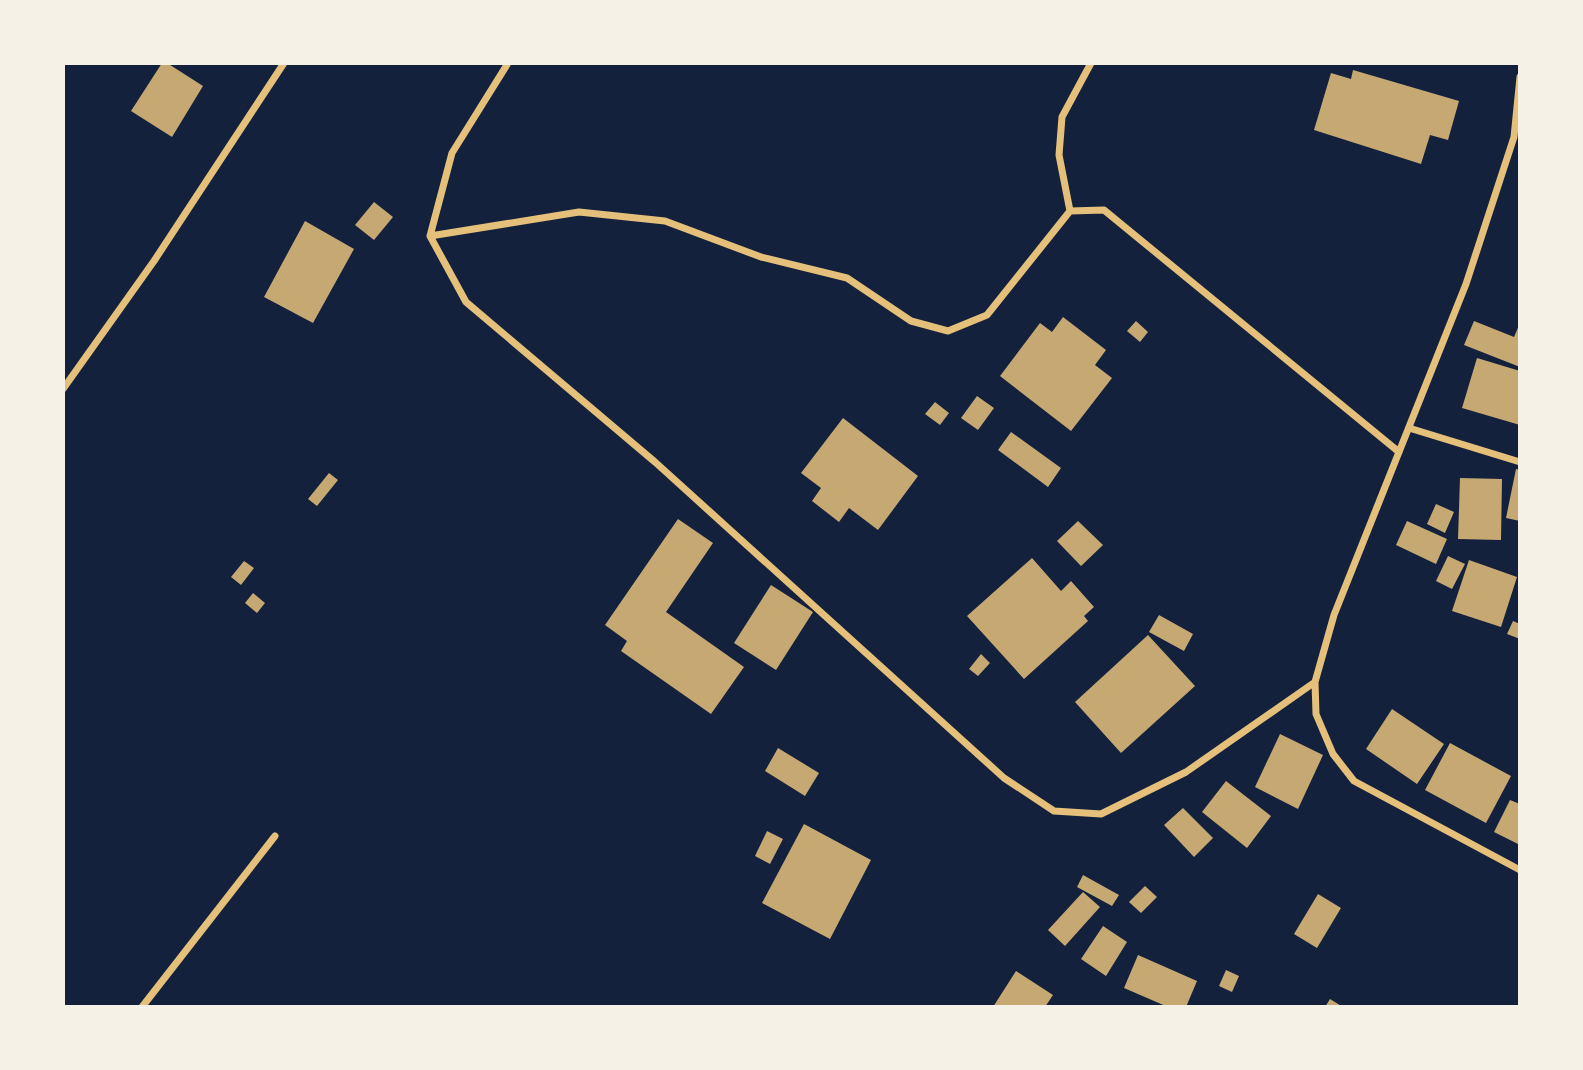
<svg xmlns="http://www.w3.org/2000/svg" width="1583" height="1070" font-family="'Archivo Narrow',sans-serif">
	<rect width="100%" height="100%" fill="#14213d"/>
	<path fill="#c6a872" d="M 162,63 L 167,63 L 203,86 L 172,137 L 131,111 Z
		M 1353,70 L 1459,101 L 1448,140 L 1430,135 L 1421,164 L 1314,130 L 1331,73 L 1351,79 Z
		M 374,202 L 393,217 L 374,240 L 355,225 Z
		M 305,221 L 354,249 L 313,323 L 264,297 Z
		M 1063,317 L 1106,350 L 1095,365 L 1112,378 L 1071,431 L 1000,376 L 1040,323 L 1052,332 Z
		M 1136,321 L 1148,332 L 1140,342 L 1127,331 Z
		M 1474,321 L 1514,337 L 1520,323 L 1520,367 L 1464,345 Z
		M 1477,358 L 1520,371 L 1520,425 L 1462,408 Z
		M 977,396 L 994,408 L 978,430 L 961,418 Z
		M 935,402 L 949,413 L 940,425 L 925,414 Z
		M 843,418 L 918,476 L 878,530 L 849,508 L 839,522 L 812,501 L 821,488 L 801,473 Z
		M 1011,432 L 1061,468 L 1048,487 L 998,450 Z
		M 1516,469 L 1520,470 L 1520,521 L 1506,518 Z
		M 329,473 L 338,480 L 317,506 L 308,499 Z
		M 1460,478 L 1502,479 L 1501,540 L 1458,539 Z
		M 1436,504 L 1454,512 L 1445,533 L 1427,524 Z
		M 678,519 L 713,543 L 666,612 L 744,667 L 711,714 L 621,651 L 627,641 L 605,625 Z
		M 1078,521 L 1103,545 L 1081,566 L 1057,541 Z
		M 1407,521 L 1447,539 L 1436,564 L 1396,545 Z
		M 1448,556 L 1465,564 L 1452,589 L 1436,581 Z
		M 1032,558 L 1061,591 L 1071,581 L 1094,607 L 1084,616 L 1088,621 L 1024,679 L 967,616 Z
		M 1469,560 L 1517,577 L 1501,627 L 1452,611 Z
		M 244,561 L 254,568 L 241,585 L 231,577 Z
		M 771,585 L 813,612 L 776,670 L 734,643 Z
		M 253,593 L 265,603 L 257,613 L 245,603 Z
		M 1159,615 L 1193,634 L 1184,651 L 1149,632 Z
		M 1513,621 L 1520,624 L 1520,639 L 1507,634 Z
		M 1148,635 L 1195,686 L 1121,753 L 1075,702 Z
		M 981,654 L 990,663 L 978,676 L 969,669 Z
		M 1392,709 L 1444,744 L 1417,784 L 1366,749 Z
		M 1280,734 L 1323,755 L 1298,809 L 1255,787 Z
		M 1450,743 L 1511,776 L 1486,823 L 1425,790 Z
		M 778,748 L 819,773 L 805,796 L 765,771 Z
		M 1226,781 L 1271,816 L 1247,848 L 1202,812 Z
		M 1510,800 L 1520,804 L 1520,840 L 1518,844 L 1494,832 Z
		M 1183,808 L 1213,838 L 1194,857 L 1164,825 Z
		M 804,824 L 871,860 L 830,939 L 762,903 Z
		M 767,831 L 783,839 L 770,864 L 755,856 Z
		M 1083,875 L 1119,895 L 1112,906 L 1077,887 Z
		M 1145,886 L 1157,897 L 1141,913 L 1129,902 Z
		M 1083,892 L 1100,907 L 1065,946 L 1048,930 Z
		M 1318,894 L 1341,908 L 1317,948 L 1294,934 Z
		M 1103,926 L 1127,942 L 1106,976 L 1081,959 Z
		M 1138,955 L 1197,981 L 1186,1007 L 1168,1007 L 1124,988 Z
		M 1226,970 L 1239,976 L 1232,992 L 1219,986 Z
		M 1016,971 L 1053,995 L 1045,1007 L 993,1007 Z
		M 1330,999 L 1343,1007 L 1325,1007 Z"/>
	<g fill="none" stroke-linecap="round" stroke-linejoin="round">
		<path stroke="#e5c07b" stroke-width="7" d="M 508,63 L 452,153 L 430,236 L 466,302 L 655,462 L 1004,778 L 1054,811 L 1101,814 L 1186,772 L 1315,682
			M 1520,77 L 1514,137 L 1466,284 L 1334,615 L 1315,682 L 1316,714 L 1333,754 L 1354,781 L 1520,870
			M 1070,211 L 1059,155 L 1062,117 L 1091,63
			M 430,236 L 579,212 L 665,221 L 761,257 L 847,278 L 911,321 L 948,331 L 987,315 L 1070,211 L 1104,210 L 1399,452
			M 63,389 L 154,261 L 284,63
			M 1409,428 L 1520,462
			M 142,1007 L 275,836"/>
	</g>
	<rect width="1583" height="1070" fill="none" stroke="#f6f1e7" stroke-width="130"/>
</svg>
